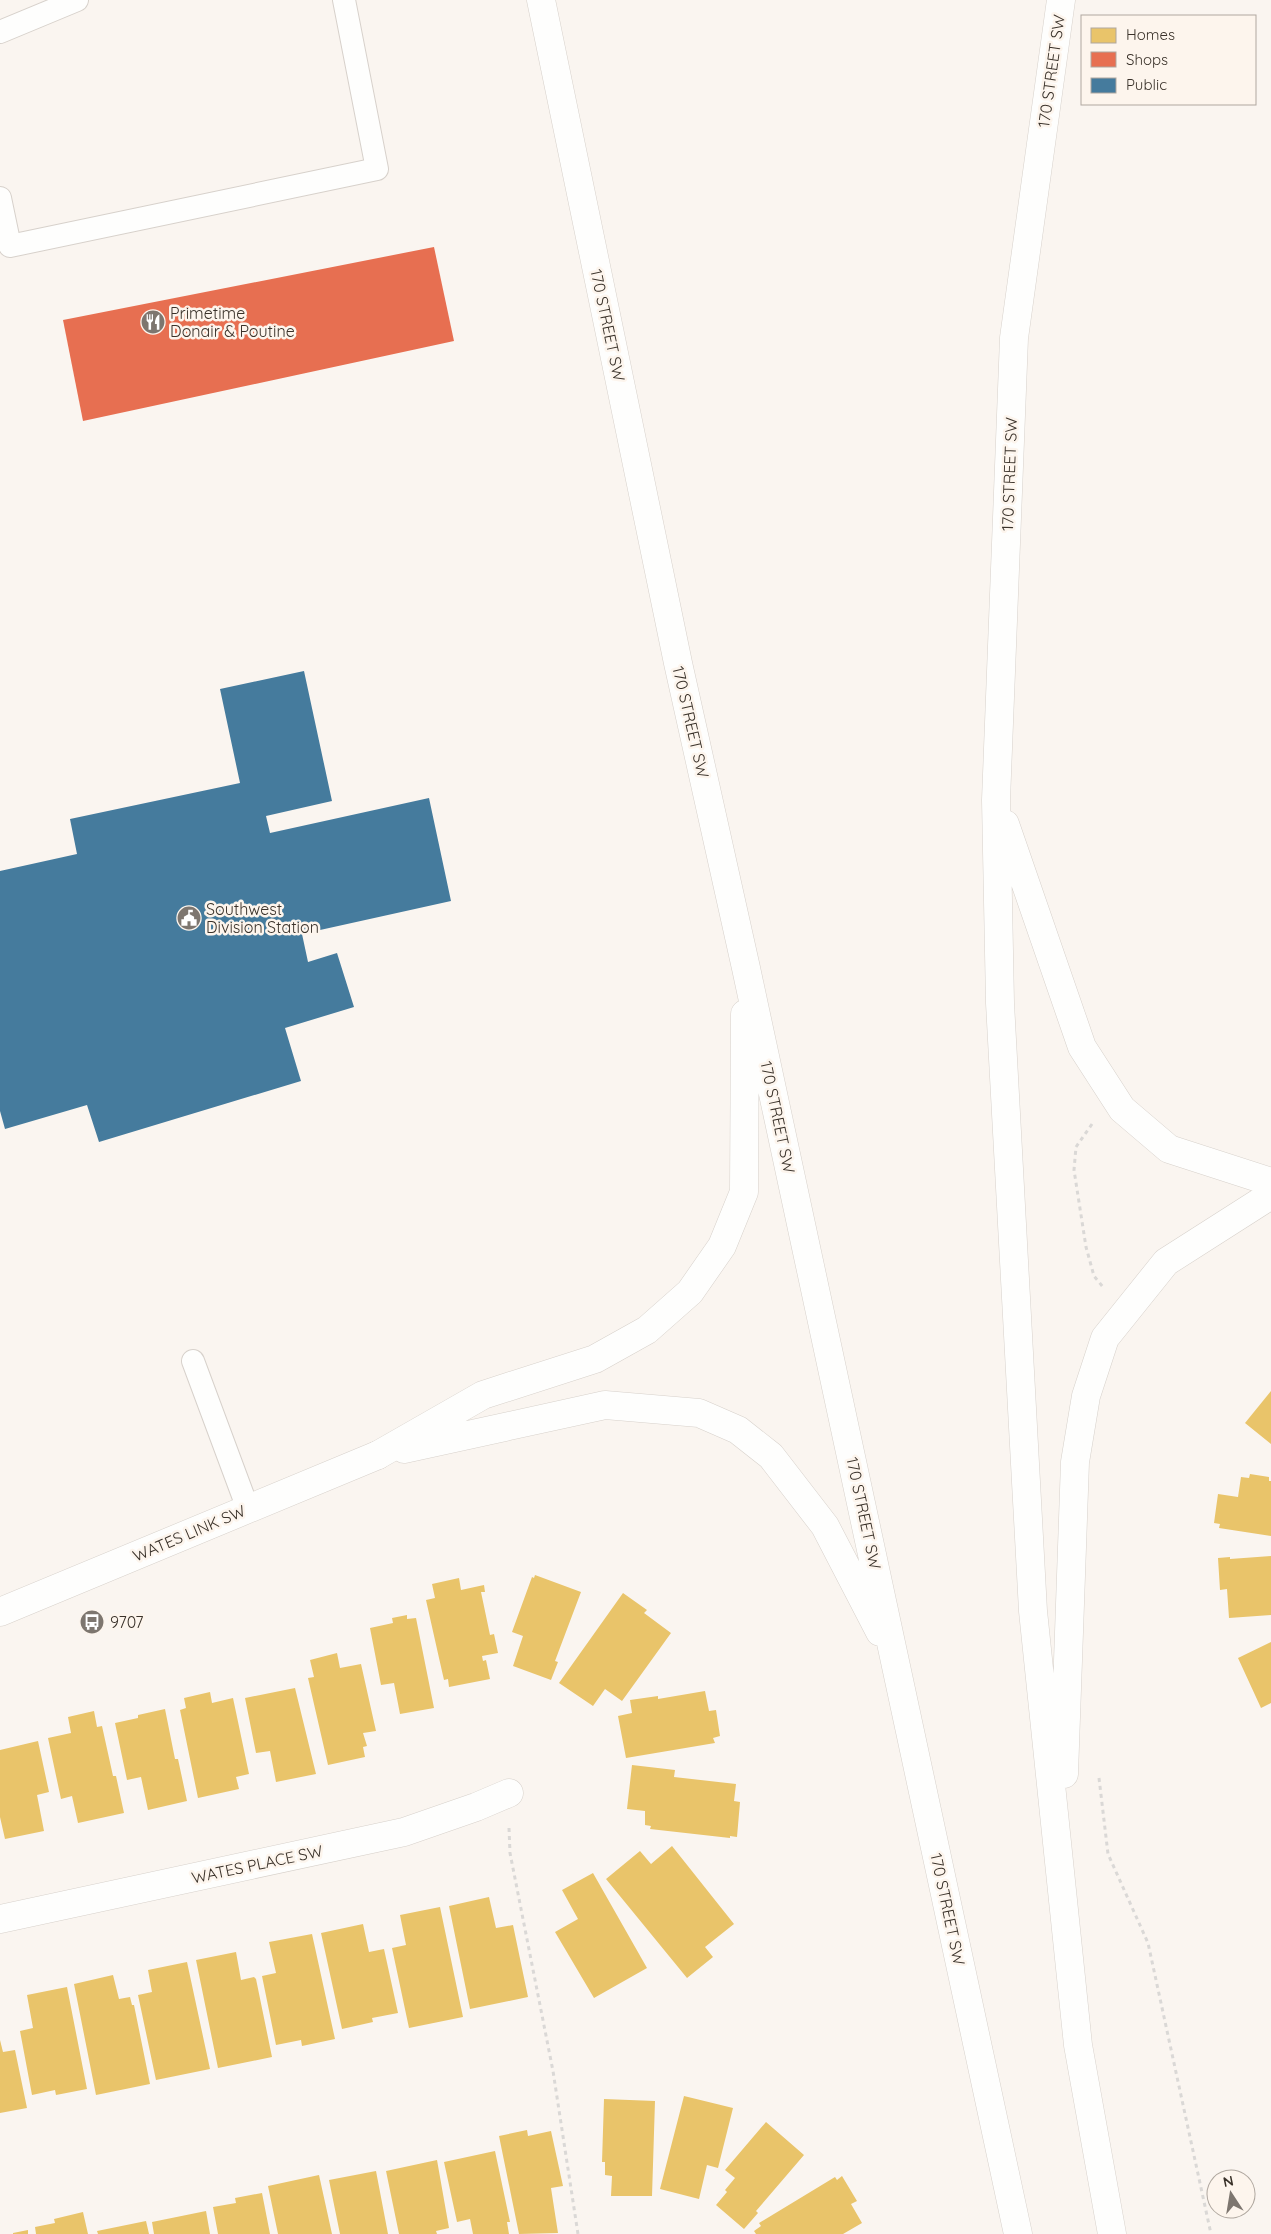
<svg xmlns="http://www.w3.org/2000/svg" width="1271" height="2234" font-family="Quicksand,sans-serif">
	<rect width="100%" height="100%" fill="#faf5f0"/>
	<path fill="#e9c46a" d="M 1271,1391 L 1271,1444 L 1245,1423 Z
		M 1250,1474 L 1269,1477 L 1269,1481 L 1271,1481 L 1271,1536 L 1219,1528 L 1220,1524 L 1214,1523 L 1218,1494 L 1238,1497 L 1241,1477 L 1249,1478 Z
		M 1271,1556 L 1271,1615 L 1229,1618 L 1227,1589 L 1220,1590 L 1218,1558 L 1230,1557 L 1230,1559 Z
		M 535,1575 L 581,1592 L 555,1661 L 558,1662 L 551,1680 L 513,1666 L 523,1636 L 512,1632 L 532,1577 L 534,1578 Z
		M 459,1578 L 461,1590 L 484,1585 L 485,1592 L 481,1592 L 490,1635 L 494,1634 L 498,1653 L 482,1656 L 483,1661 L 486,1660 L 490,1679 L 449,1687 L 448,1679 L 444,1680 L 439,1658 L 426,1600 L 435,1598 L 432,1584 Z
		M 623,1593 L 647,1610 L 644,1613 L 671,1633 L 622,1701 L 605,1689 L 593,1706 L 559,1683 Z
		M 407,1615 L 407,1619 L 416,1618 L 434,1708 L 400,1714 L 394,1683 L 381,1685 L 370,1628 L 393,1623 L 392,1618 Z
		M 1271,1642 L 1271,1703 L 1261,1708 L 1238,1658 Z
		M 337,1653 L 340,1668 L 361,1664 L 376,1731 L 363,1733 L 367,1746 L 363,1747 L 365,1757 L 328,1765 L 308,1678 L 314,1677 L 310,1660 Z
		M 295,1688 L 316,1774 L 276,1782 L 270,1751 L 256,1753 L 245,1698 Z
		M 705,1691 L 709,1711 L 716,1710 L 720,1736 L 713,1738 L 715,1743 L 626,1758 L 618,1716 L 632,1713 L 630,1700 L 658,1696 L 658,1699 Z
		M 210,1692 L 212,1703 L 233,1698 L 249,1774 L 236,1777 L 239,1789 L 198,1798 L 180,1710 L 186,1708 L 184,1698 Z
		M 165,1709 L 175,1759 L 178,1759 L 187,1801 L 148,1810 L 141,1777 L 127,1780 L 115,1723 L 138,1718 L 138,1715 Z
		M 94,1711 L 97,1727 L 102,1726 L 113,1776 L 116,1776 L 124,1813 L 78,1823 L 72,1796 L 61,1799 L 48,1738 L 71,1733 L 68,1717 Z
		M 38,1741 L 49,1792 L 37,1795 L 44,1831 L 5,1839 L 0,1817 L 0,1750 Z
		M 632,1765 L 675,1770 L 674,1777 L 736,1784 L 734,1801 L 740,1802 L 737,1837 L 730,1836 L 730,1838 L 650,1829 L 651,1826 L 645,1825 L 645,1811 L 627,1809 Z
		M 672,1846 L 734,1924 L 705,1947 L 713,1957 L 687,1978 L 606,1879 L 640,1851 L 651,1864 Z
		M 593,1873 L 647,1968 L 594,1998 L 555,1932 L 578,1919 L 562,1890 Z
		M 489,1897 L 496,1928 L 513,1925 L 528,1997 L 470,2009 L 449,1906 Z
		M 440,1907 L 463,2017 L 409,2028 L 392,1948 L 406,1945 L 400,1915 Z
		M 363,1924 L 369,1952 L 384,1949 L 398,2013 L 372,2018 L 373,2022 L 342,2029 L 321,1933 Z
		M 312,1934 L 335,2039 L 302,2046 L 301,2040 L 276,2045 L 262,1976 L 276,1973 L 269,1942 Z
		M 236,1952 L 241,1980 L 254,1977 L 256,1979 L 272,2057 L 218,2068 L 196,1960 Z
		M 187,1962 L 210,2069 L 156,2080 L 138,1995 L 152,1992 L 148,1970 Z
		M 113,1975 L 119,1999 L 130,1997 L 132,2005 L 134,2005 L 150,2084 L 96,2095 L 74,1984 Z
		M 67,1987 L 87,2089 L 56,2095 L 55,2090 L 32,2095 L 20,2031 L 33,2028 L 27,1995 Z
		M 0,2040 L 3,2052 L 15,2050 L 27,2108 L 0,2113 Z
		M 684,2096 L 733,2108 L 718,2168 L 707,2165 L 699,2199 L 660,2189 Z
		M 604,2099 L 655,2101 L 652,2196 L 611,2196 L 612,2176 L 605,2175 L 605,2162 L 602,2162 Z
		M 766,2122 L 804,2155 L 756,2211 L 758,2213 L 744,2229 L 716,2205 L 727,2192 L 725,2190 L 735,2178 L 725,2170 Z
		M 527,2130 L 528,2136 L 551,2131 L 563,2186 L 551,2188 L 558,2233 L 519,2234 L 499,2136 Z
		M 495,2151 L 510,2222 L 507,2222 L 509,2234 L 473,2234 L 470,2219 L 457,2222 L 444,2162 Z
		M 437,2160 L 449,2228 L 436,2231 L 437,2234 L 399,2234 L 386,2171 Z
		M 376,2171 L 388,2234 L 340,2234 L 329,2180 Z
		M 319,2175 L 332,2234 L 278,2234 L 268,2186 Z
		M 842,2176 L 857,2201 L 851,2204 L 862,2223 L 843,2234 L 756,2234 L 754,2231 L 761,2226 L 759,2223 L 835,2177 L 837,2180 Z
		M 262,2193 L 270,2234 L 218,2234 L 213,2207 L 236,2203 L 235,2198 Z
		M 206,2211 L 210,2234 L 154,2234 L 152,2222 Z
		M 83,2212 L 88,2234 L 36,2234 L 35,2227 L 55,2223 L 54,2219 Z
		M 146,2221 L 149,2234 L 98,2234 L 97,2231 Z
		M 28,2230 L 28,2234 L 13,2234 L 13,2233 Z"/>
	<path fill="#e76f51" d="M 434,247 L 454,341 L 83,421 L 63,320 Z"/>
	<path fill="#457b9d" d="M 304,671 L 332,801 L 266,816 L 270,833 L 429,798 L 451,901 L 302,934 L 308,962 L 337,953 L 354,1007 L 285,1028 L 301,1081 L 99,1142 L 87,1105 L 5,1129 L 0,1111 L 0,871 L 77,854 L 70,819 L 240,783 L 220,689 Z"/>
	<g fill="none" stroke-linecap="round" stroke-linejoin="round">
		<defs>
			<path id="service" d="M 0,32 L 77,0
				M 0,198 L 10,246 L 377,169 L 344,0
				M 193,1361 L 248,1509"/>
			<path id="minor" d="M 0,1919 L 404,1832 L 476,1807 L 509,1793"/>
			<path id="tertiary" d="M 0,1612 L 378,1455"/>
			<path id="secondary" d="M 541,0 L 678,663 L 746,968 L 1018,2234
				M 1061,0 L 1014,338 L 996,800 L 1000,1003 L 1033,1611 L 1078,2045 L 1112,2234
				M 1005,824 L 1082,1047 L 1122,1109 L 1169,1149 L 1271,1182
				M 404,1449 L 605,1405 L 699,1413 L 738,1430 L 771,1456 L 825,1526 L 880,1632
				M 378,1455 L 483,1395 L 595,1359 L 647,1330 L 690,1292 L 722,1246 L 744,1192 L 745,1014
				M 1064,1774 L 1075,1462 L 1086,1396 L 1105,1338 L 1166,1262 L 1271,1195"/>
		</defs>
		<use href="#service" stroke="#d7d1cb" stroke-width="24"/>
		<use href="#minor" stroke="#d7d1cb" stroke-width="29"/>
		<use href="#tertiary" stroke="#d7d1cb" stroke-width="29"/>
		<use href="#secondary" stroke="#d7d1cb" stroke-width="29"/>
		<path stroke="#dad8d6" stroke-width="3" stroke-dasharray="4 4" stroke-linecap="butt" d="M 1092,1124 L 1076,1147 L 1074,1170 L 1086,1247 L 1094,1276 L 1103,1287
			M 1099,1778 L 1108,1854 L 1148,1943 L 1211,2234
			M 509,1828 L 510,1853 L 553,2071 L 578,2234"/>
		<use href="#service" stroke="#fefefd" stroke-width="22"/>
		<use href="#minor" stroke="#fefefd" stroke-width="28"/>
		<use href="#tertiary" stroke="#fefefd" stroke-width="28"/>
		<use href="#secondary" stroke="#fefefd" stroke-width="28"/>
	</g>
	<defs>
		<symbol id="restaurant-disc" viewBox="-11 -11 22 22"><circle r="9.5" fill="#7d766f" stroke="#fdf5ed"/><path d="M-5-6h1v4h1v-4h1v4h1v-4h1v5L-1.5 .5V6h-2V.5L-5-1ZM5-6V6H3V1.5H1.5Q1.5-4 5-6Z" fill="#fff"/></symbol>
		<symbol id="civic-disc" viewBox="-11 -11 22 22"><circle r="9.5" fill="#7d766f" stroke="#fdf5ed"/><path d="M-.6-6.5H3V-4.5H.6V-3L4-1V1h2V6H-6V1h2V-1L-.6-3ZM-1.2 2.5V6h2.4V2.5Z" fill="#fff"/></symbol>
		<symbol id="bus-disc" viewBox="-11 -11 22 22"><circle r="9.5" fill="#7d766f" stroke="#fdf5ed"/><path d="M-5-6H5V4H4V6H2V4H-2V6H-4V4H-5ZM-3.5-4V0h7V-4ZM-3.5 1.2v1.5H-2V1.2ZM2 1.2v1.5H3.5V1.2Z" fill="#fff"/></symbol>
	</defs>
	<g fill-rule="evenodd">
		<use href="#restaurant-disc" x="139" y="308" width="28" height="28"/>
		<use href="#civic-disc" x="175" y="904" width="28" height="28"/>
		<use href="#bus-disc" x="78" y="1608" width="28" height="28"/>
	</g>
	<g text-anchor="middle" stroke-width="5" stroke-linejoin="round" paint-order="stroke">
		<g font-size="16" fill="#3a322a" stroke="#fdf5ed">
			<text transform="translate(1051 71) rotate(-82)" y="6">170 STREET SW</text>
			<text transform="translate(608 325) rotate(78)" y="6">170 STREET SW</text>
			<text transform="translate(1009 474) rotate(-88)" y="6">170 STREET SW</text>
			<text transform="translate(691 722) rotate(77)" y="6">170 STREET SW</text>
			<text transform="translate(778 1117) rotate(78)" y="6">170 STREET SW</text>
			<text transform="translate(864 1513) rotate(78)" y="6">170 STREET SW</text>
			<text transform="translate(189 1533) rotate(-23)" y="6">WATES LINK SW</text>
			<text transform="translate(257 1864) rotate(-12)" y="6">WATES PLACE SW</text>
			<text transform="translate(948 1909) rotate(78)" y="6">170 STREET SW</text>
		</g>
		<g font-size="16" fill="#3a322a" stroke="#fdf5ed" text-anchor="start">
			<text x="170" y="319">Primetime<tspan x="170" dy="18">Donair &amp; Poutine</tspan></text>
			<text x="206" y="915">Southwest<tspan x="206" dy="18">Division Station</tspan></text>
			<text x="110" y="1628">9707</text>
		</g>
	</g>
	<rect x="1081" y="15" width="175" height="90" fill="#fdf5ed" stroke="#afa79f"/>
	<rect x="1091" y="28" width="25" height="15" fill="#e9c46a" stroke="#afa79f"/>
	<text x="1126" y="40" font-size="15" fill="#3a322a">Homes</text>
	<rect x="1091" y="52" width="25" height="15" fill="#e76f51" stroke="#afa79f"/>
	<text x="1126" y="65" font-size="15" fill="#3a322a">Shops</text>
	<rect x="1091" y="78" width="25" height="15" fill="#457b9d" stroke="#afa79f"/>
	<text x="1126" y="90" font-size="15" fill="#3a322a">Public</text>
	<g transform="translate(1231 2194) rotate(348)"><circle r="24" fill="#fdf5ed" stroke="#afa79f"/>
	<path d="M0-4L9 19L0 12L-9 19Z" fill="#7d766f"/>
	<text y="-8" font-size="14" font-weight="bold" text-anchor="middle" fill="#3a322a">N</text>
	</g>
</svg>
